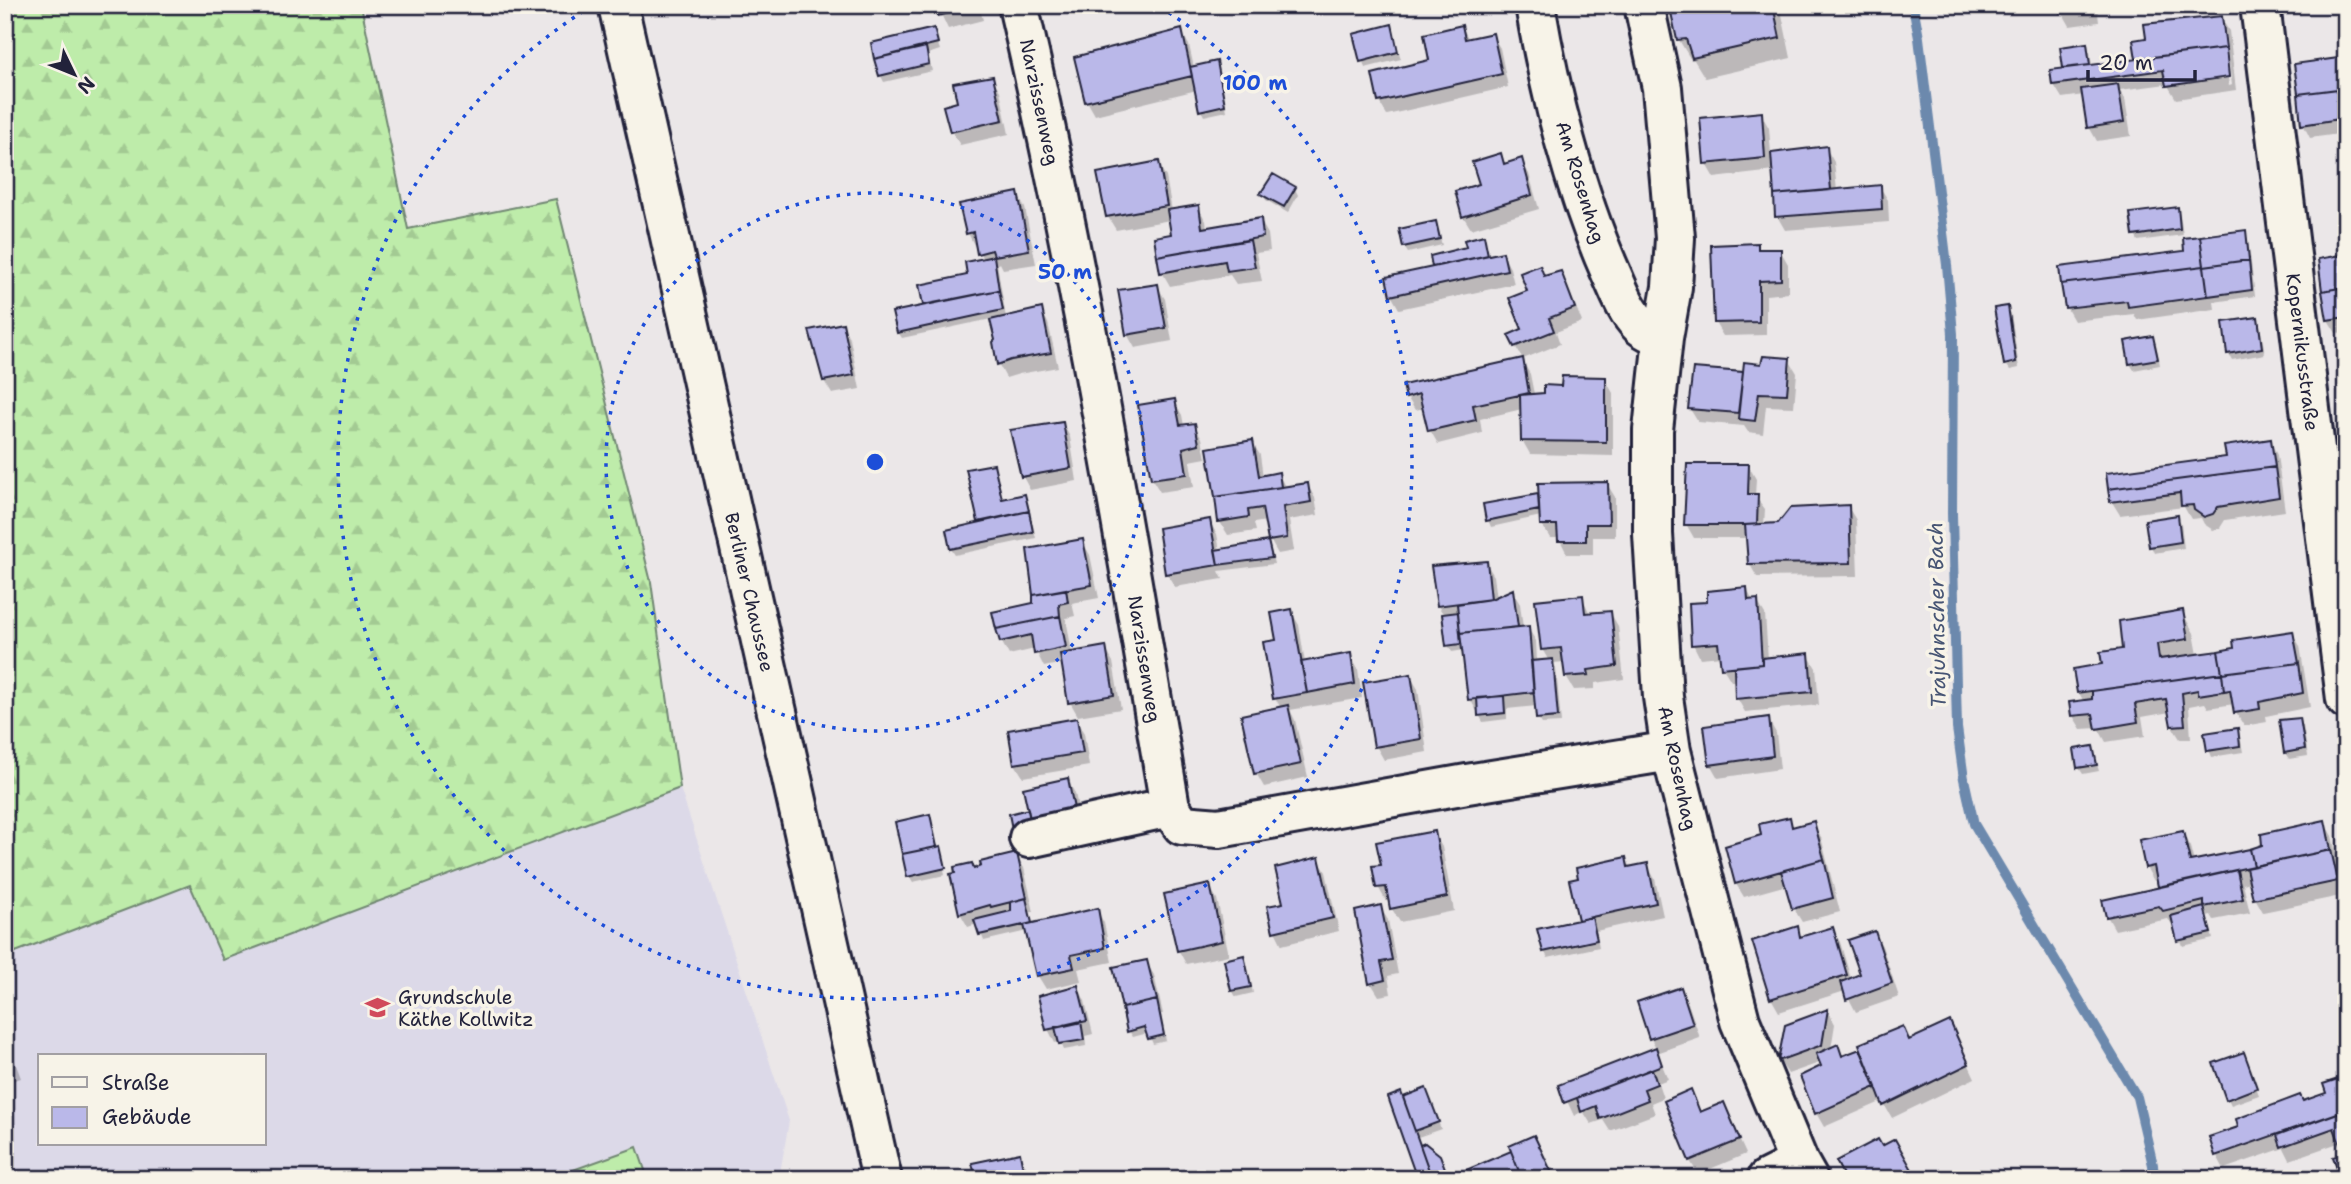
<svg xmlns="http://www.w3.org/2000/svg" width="2351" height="1184" font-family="'Shantell Sans',sans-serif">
	<defs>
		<pattern id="forest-firs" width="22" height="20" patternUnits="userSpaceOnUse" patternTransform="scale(1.75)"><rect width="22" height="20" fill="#beecaa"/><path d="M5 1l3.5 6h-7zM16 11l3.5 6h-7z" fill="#a3ca93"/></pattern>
	</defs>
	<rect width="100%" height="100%" fill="#ebe7e8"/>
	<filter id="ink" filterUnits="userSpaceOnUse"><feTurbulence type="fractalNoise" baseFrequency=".0143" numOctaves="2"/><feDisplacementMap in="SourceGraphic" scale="14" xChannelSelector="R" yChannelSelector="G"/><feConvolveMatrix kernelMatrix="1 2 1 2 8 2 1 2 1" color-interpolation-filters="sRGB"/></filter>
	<g filter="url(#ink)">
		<path fill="#dcd9e8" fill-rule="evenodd" d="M 680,788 L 789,1121 L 779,1179 L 5,1179 L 5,956 L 191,884 L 224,960 ZM 40,1056 L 264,1056 L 264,1144 L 40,1144 Z"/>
		<path fill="url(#forest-firs)" stroke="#708772" stroke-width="2" d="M 5,5 L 361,5 L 408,229 L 556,199 L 651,582 L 680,788 L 223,960 L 190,885 L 5,956 Z"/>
		<path fill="#beecaa" stroke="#708772" stroke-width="2" d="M 637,1147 L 648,1179 L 548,1179 Z"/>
		<path fill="#0003" fill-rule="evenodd" d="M 926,5 L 979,5 L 983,20 L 948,29 L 939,10 L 930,11 Z
			M 1330,5 L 1358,5 L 1333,9 Z
			M 1682,5 L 1780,5 L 1791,58 L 1705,78 L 1694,60 L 1691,60 L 1679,40 L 1672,9 Z
			M 2061,5 L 2097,5 L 2099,22 L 2070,26 L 2062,12 Z
			M 2221,18 L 2229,31 L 2236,90 L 2176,99 L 2167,84 L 2120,90 L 2125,99 L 2131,136 L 2097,141 L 2089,127 L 2084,95 L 2062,98 L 2054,85 L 2065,70 L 2062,49 L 2086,45 L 2090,52 L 2092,67 L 2138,61 L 2135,42 L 2148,40 ZM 2222,30 L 2225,30 L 2232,85 L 2229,86 Z
			M 1391,26 L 1401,59 L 1365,68 L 1355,36 Z
			M 1462,27 L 1469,40 L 1492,35 L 1500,48 L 1508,87 L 1387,115 L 1379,102 L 1374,75 L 1431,61 Z
			M 933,30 L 940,50 L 928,54 L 932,71 L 884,82 L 881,76 L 873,44 Z
			M 1181,31 L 1189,45 L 1194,68 L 1216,63 L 1219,70 L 1227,111 L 1204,116 L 1201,110 L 1197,90 L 1095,115 L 1087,101 Z
			M 2346,59 L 2346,133 L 2310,138 L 2303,124 Z
			M 992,78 L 1000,91 L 1009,134 L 960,145 L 952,132 L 945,108 L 959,103 Z
			M 1761,114 L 1769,128 L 1771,154 L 1826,148 L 1834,162 L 1837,191 L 1880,187 L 1888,200 L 1889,222 L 1785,230 L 1777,216 L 1774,171 L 1714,178 L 1706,164 L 1702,120 Z
			M 1501,155 L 1506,165 L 1521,160 L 1529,174 L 1539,209 L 1471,229 L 1463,216 Z
			M 1158,163 L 1166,177 L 1172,211 L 1198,207 L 1206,221 L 1207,229 L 1260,220 L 1268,234 L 1270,251 L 1256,253 L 1262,281 L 1236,284 L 1230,275 L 1170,286 L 1162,272 L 1156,239 L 1173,236 L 1170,220 L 1116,230 L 1108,217 L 1099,174 Z
			M 1295,189 L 1298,195 L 1288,213 L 1266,200 L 1263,194 Z
			M 1017,194 L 1025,208 L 1036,264 L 1003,269 L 1000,263 L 997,264 L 1006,318 L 1041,310 L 1048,323 L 1058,367 L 1019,374 L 1006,378 L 999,365 L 995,343 L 997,341 L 991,319 L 902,338 L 898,332 L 925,306 L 921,287 L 969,276 L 983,260 L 977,246 L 975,247 L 968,233 Z
			M 2177,209 L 2180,215 L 2183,235 L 2138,241 L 2135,235 Z
			M 1435,223 L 1442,245 L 1408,253 L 1404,247 Z
			M 2245,232 L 2248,239 L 2255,296 L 2214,302 L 2215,309 L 2137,320 L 2134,314 L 2074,321 L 2066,307 L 2186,253 Z
			M 1483,238 L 1490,257 L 1502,254 L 1510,268 L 1514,284 L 1399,309 L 1391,295 L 1435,269 L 1432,257 L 1469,249 Z
			M 1757,245 L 1761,251 L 1780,250 L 1788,264 L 1788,293 L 1766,295 L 1766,335 L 1723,336 L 1715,323 Z
			M 2346,256 L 2346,332 L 2336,333 L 2328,320 L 2320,260 Z
			M 1539,267 L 1546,277 L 1560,273 L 1568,287 L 1582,322 L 1556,332 L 1560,344 L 1523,359 L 1515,346 L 1524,330 L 1529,292 Z
			M 1157,286 L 1165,299 L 1172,341 L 1135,348 L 1127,334 Z
			M 2007,308 L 2011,314 L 2019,368 L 2010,370 L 2006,364 Z
			M 2257,318 L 2260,325 L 2265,354 L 2232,360 L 2228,353 Z
			M 842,325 L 850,339 L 860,389 L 832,394 L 824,381 Z
			M 2152,338 L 2156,344 L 2160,365 L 2134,370 L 2130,364 L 2127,342 Z
			M 1522,360 L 1530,374 L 1534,394 L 1546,395 L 1562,388 L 1605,379 L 1613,393 L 1613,456 L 1530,454 L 1522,440 L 1522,409 L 1480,419 L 1482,433 L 1438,444 L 1430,430 L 1425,408 L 1415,410 L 1407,397 Z
			M 1789,360 L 1797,373 L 1794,407 L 1766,406 L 1763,434 L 1748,432 L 1744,426 L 1698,422 L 1690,409 L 1744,374 L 1763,366 Z
			M 1174,401 L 1182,415 L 1184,426 L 1194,425 L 1202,438 L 1206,458 L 1190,461 L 1194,487 L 1160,492 L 1152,479 Z
			M 1063,424 L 1070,437 L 1077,481 L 1030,490 L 1023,477 Z
			M 2270,441 L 2277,455 L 2285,511 L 2225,520 L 2220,528 L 2213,530 L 2204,524 L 2201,518 L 2191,519 L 2184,507 L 2120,515 L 2112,502 L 2108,475 L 2228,458 Z
			M 1252,442 L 1260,455 L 1263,477 L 1278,474 L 1286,488 L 1307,484 L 1315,498 L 1318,515 L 1289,520 L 1294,551 L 1278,554 L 1270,540 L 1266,521 L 1254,523 L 1256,531 L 1228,535 L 1220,522 L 1209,449 Z
			M 1748,465 L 1756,479 L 1755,496 L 1765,509 L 1764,526 L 1779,525 L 1848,507 L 1856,520 L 1858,576 L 1757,577 L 1749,563 L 1748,538 L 1694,538 L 1686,524 Z
			M 993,466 L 997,472 L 1003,501 L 1024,496 L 1028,503 L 1036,538 L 955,555 L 951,549 L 980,523 L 968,471 Z
			M 1607,484 L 1615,497 L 1615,537 L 1593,537 L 1593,554 L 1567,554 L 1559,538 L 1550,538 L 1542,525 L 1541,516 L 1491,527 L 1488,520 L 1485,506 Z
			M 2177,517 L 2181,523 L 2184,548 L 2154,553 L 2151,546 Z
			M 1209,521 L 1217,534 L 1220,551 L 1269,542 L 1274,564 L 1219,571 L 1223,579 L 1175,587 L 1167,574 Z
			M 1082,541 L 1090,555 L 1099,598 L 1072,603 L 1075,616 L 1066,618 L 1072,653 L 1105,648 L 1113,662 L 1121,709 L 1078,716 L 1070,702 L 1063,663 L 1044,667 L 1035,649 L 1009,655 L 1001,641 L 1035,605 Z
			M 1486,563 L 1494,576 L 1497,599 L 1512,591 L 1520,604 L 1523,628 L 1528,628 L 1536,641 L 1537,662 L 1549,661 L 1542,649 L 1582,597 L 1590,614 L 1610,612 L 1618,626 L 1624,679 L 1595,683 L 1595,689 L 1574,690 L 1566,677 L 1565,662 L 1553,663 L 1556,668 L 1561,723 L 1542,724 L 1538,718 L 1537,706 L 1507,709 L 1507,719 L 1483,722 L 1470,699 L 1464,650 L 1452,652 L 1448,645 L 1444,615 L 1438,606 Z
			M 1746,588 L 1753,601 L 1757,601 L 1765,614 L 1768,659 L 1808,655 L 1816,668 L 1819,705 L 1745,712 L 1737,698 L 1736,681 L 1731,681 L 1723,668 L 1722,656 L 1700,658 L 1693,644 L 1709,603 Z
			M 1291,611 L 1299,625 L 1305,663 L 1350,655 L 1358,669 L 1362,698 L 1290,710 L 1295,720 L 1308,777 L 1264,787 L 1256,773 L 1281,708 L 1275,698 L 1278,642 Z
			M 2182,612 L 2194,633 L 2198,655 L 2236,650 L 2292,633 L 2300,646 L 2310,707 L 2266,716 L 2267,722 L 2244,726 L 2236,713 L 2234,704 L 2208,708 L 2205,703 L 2189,706 L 2191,739 L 2180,739 L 2172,726 L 2170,712 L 2142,717 L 2145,736 L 2106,742 L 2098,728 L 2081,729 L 2073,716 L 2084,702 L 2079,693 L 2104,666 Z
			M 1410,676 L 1418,689 L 1427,752 L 1384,760 L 1376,746 Z
			M 1768,719 L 1776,733 L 1780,769 L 1718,778 L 1710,764 Z
			M 2300,719 L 2303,726 L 2308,756 L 2289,759 L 2285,753 Z
			M 1076,720 L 1084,733 L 1089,766 L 1023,777 L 1015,764 Z
			M 2237,730 L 2240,736 L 2243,752 L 2212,757 L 2209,750 Z
			M 2092,748 L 2099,771 L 2083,774 L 2079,768 L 2076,751 Z
			M 1067,780 L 1075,793 L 1082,828 L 1027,811 Z
			M 929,816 L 932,823 L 938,848 L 942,852 L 940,852 L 945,875 L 913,882 L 909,876 Z
			M 1789,819 L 1794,828 L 1813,823 L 1821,837 L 1840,912 L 1802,922 L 1794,909 L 1787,885 L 1744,897 L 1736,884 L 1727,847 L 1764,837 Z
			M 2324,822 L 2332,836 L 2345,895 L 2263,912 L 2255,898 L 2251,882 L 2243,884 L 2250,913 L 2214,920 L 2211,915 L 2207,916 L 2213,939 L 2183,946 L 2175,923 L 2172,924 L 2168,919 L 2115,930 L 2107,916 L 2160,888 L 2158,880 L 2154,881 L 2146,867 L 2182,833 L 2190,847 L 2194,862 L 2251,851 Z
			M 1434,833 L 1442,847 L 1454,911 L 1400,922 L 1392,909 L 1390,901 L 1386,901 L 1378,887 L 1383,866 Z
			M 1016,855 L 1024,868 L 1034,912 L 1030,912 L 1033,924 L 1097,910 L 1104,923 L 1112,962 L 1078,969 L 1081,981 L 1046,989 L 1038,976 L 1027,931 L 984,941 L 977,924 L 968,927 L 960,913 L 974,870 Z
			M 1318,859 L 1326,872 L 1339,931 L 1282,945 L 1275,931 L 1285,904 Z
			M 1626,859 L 1631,868 L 1647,865 L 1655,879 L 1663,916 L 1596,931 L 1599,947 L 1548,958 L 1544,951 L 1580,922 L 1571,882 Z
			M 1209,886 L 1217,899 L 1229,955 L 1186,964 L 1179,951 L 1167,895 Z
			M 1380,907 L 1388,920 L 1398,974 L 1388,976 L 1391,994 L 1379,996 L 1371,983 Z
			M 1797,928 L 1802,938 L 1832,929 L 1840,942 L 1851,979 L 1862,975 L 1874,933 L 1882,946 L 1899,997 L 1856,1012 L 1845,991 L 1779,1012 L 1771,998 Z
			M 1244,957 L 1247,963 L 1253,993 L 1236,997 L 1232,990 Z
			M 1146,962 L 1154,975 L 1163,1014 L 1161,1014 L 1166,1041 L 1153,1044 L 1148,1033 L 1133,1037 L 1129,1031 Z
			M 1078,987 L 1085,1001 L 1093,1034 L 1085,1036 L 1086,1046 L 1064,1050 L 1060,1041 L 1055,1043 L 1048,1029 Z
			M 1680,989 L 1688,1003 L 1700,1038 L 1657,1053 L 1668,1079 L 1658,1083 L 1663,1098 L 1651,1103 L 1655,1114 L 1610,1131 L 1603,1120 L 1591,1124 L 1583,1111 L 1574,1116 L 1560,1086 L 1657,1049 L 1651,1039 L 1639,1004 Z
			M 1828,1011 L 1835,1024 L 1831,1049 L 1837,1047 L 1844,1058 L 1862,1049 L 1883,1101 L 1824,1127 L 1816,1113 L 1824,1067 L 1822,1062 L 1788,1074 L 1780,1061 L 1786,1027 Z
			M 5,1035 L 21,1078 L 5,1083 Z
			M 2244,1054 L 2259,1095 L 2231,1105 L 2228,1099 Z
			M 1969,1065 L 1975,1078 L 1892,1118 L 1885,1106 Z
			M 2346,1078 L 2346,1151 L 2341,1142 L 2290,1160 L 2284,1148 L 2224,1169 L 2217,1156 L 2211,1138 L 2328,1094 L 2325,1085 Z
			M 1426,1090 L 1441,1129 L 1418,1137 L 1422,1147 L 1439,1156 L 1448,1179 L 1419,1179 L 1403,1099 Z
			M 1690,1091 L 1701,1113 L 1723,1104 L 1746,1154 L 1698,1174 L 1690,1161 L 1666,1101 Z
			M 1537,1143 L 1553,1179 L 1464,1179 Z
			M 1019,1155 L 1027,1168 L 1029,1179 L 978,1179 Z"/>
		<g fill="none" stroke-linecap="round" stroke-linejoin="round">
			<path stroke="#6c89ad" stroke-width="10" d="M 1913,5 L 1919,38 L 1947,265 L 1953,334 L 1952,514 L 1957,728 L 1964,779 L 1974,824 L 2137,1097 L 2153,1165 L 2154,1179"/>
		</g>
		<path fill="#bab8e9" stroke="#22223b" stroke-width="2" d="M 936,5 L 976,5 L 976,6 L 938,16 Z
			M 1773,5 L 1780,38 L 1692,58 L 1686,39 L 1677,40 L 1670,8 L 1680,5 Z
			M 2059,5 L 2092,5 L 2093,9 L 2060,13 Z
			M 2222,16 L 2226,48 L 2136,59 L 2133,40 L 2146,38 L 2144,24 Z
			M 1392,24 L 1398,52 L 1360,62 L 1353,34 Z
			M 1462,25 L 1465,39 L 1493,33 L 1502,74 L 1378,102 L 1372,74 L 1429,60 L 1424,34 Z
			M 934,28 L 938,43 L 874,59 L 871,43 Z
			M 1182,29 L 1192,76 L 1085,102 L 1074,57 Z
			M 2087,43 L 2090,65 L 2063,68 L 2060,47 Z
			M 926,47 L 929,64 L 879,76 L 874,59 Z
			M 2226,48 L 2229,77 L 2166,86 L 2163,70 L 2052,85 L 2050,70 Z
			M 2346,57 L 2346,88 L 2298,94 L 2294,64 Z
			M 1217,61 L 1225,105 L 1199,111 L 1190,67 Z
			M 993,76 L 1003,120 L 950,132 L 943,106 L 957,102 L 953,83 Z
			M 2118,84 L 2124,122 L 2087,128 L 2081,89 Z
			M 2346,88 L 2346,118 L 2301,125 L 2298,94 Z
			M 1762,112 L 1765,158 L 1704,164 L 1700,118 Z
			M 1827,146 L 1831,190 L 1774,195 L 1771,153 Z
			M 1501,153 L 1504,164 L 1522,158 L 1532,195 L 1462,217 L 1455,191 L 1479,184 L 1472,162 Z
			M 1159,161 L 1167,206 L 1106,217 L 1097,173 Z
			M 1273,174 L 1296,187 L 1284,207 L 1260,194 Z
			M 1881,185 L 1882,209 L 1775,217 L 1774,195 Z
			M 1018,192 L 1029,250 L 994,256 L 992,250 L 977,254 L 973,232 L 966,234 L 959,204 Z
			M 1199,205 L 1202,228 L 1261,218 L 1263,237 L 1157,256 L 1154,237 L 1171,234 L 1167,210 Z
			M 2178,207 L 2180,229 L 2133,236 L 2130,213 Z
			M 1436,221 L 1440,239 L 1403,247 L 1399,229 Z
			M 2246,230 L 2249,260 L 2204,266 L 2200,236 Z
			M 1484,235 L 1488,255 L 1432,267 L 1430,256 L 1466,247 L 1464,240 Z
			M 2200,236 L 2204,266 L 2061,284 L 2059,267 L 2184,251 L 2183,238 Z
			M 1250,240 L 1255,267 L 1227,271 L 1225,261 L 1160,273 L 1157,256 Z
			M 1758,243 L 1758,249 L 1781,249 L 1781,280 L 1759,281 L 1759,322 L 1714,323 L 1711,245 Z
			M 1503,252 L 1507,270 L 1390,296 L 1386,277 Z
			M 2346,254 L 2346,287 L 2322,291 L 2318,259 Z
			M 994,256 L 999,290 L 923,305 L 919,285 L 967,275 L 965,262 Z
			M 2249,260 L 2252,290 L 2208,296 L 2204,266 Z
			M 1540,265 L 1544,276 L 1561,271 L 1575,308 L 1549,318 L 1554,331 L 1514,347 L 1508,335 L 1522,329 L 1509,298 L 1527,291 L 1520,273 Z
			M 2204,266 L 2208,296 L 2128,307 L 2127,301 L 2065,308 L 2061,284 Z
			M 1158,284 L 1166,328 L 1126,335 L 1118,290 Z
			M 2346,287 L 2346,317 L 2327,320 L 2322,291 Z
			M 999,290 L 1003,310 L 897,333 L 892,312 Z
			M 2008,306 L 2016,362 L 2004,365 L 1994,308 Z
			M 1042,308 L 1051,353 L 1011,360 L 997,365 L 993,342 L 995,340 L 990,320 Z
			M 2258,317 L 2262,348 L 2227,354 L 2223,322 Z
			M 843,323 L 854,375 L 823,381 L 809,330 Z
			M 2153,336 L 2158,359 L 2129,364 L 2125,341 Z
			M 1763,356 L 1790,358 L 1787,394 L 1759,393 L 1755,421 L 1738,419 L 1744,362 L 1761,364 Z
			M 1523,358 L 1529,393 L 1473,405 L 1476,420 L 1428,431 L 1419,394 L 1406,398 L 1403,385 Z
			M 1693,368 L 1743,372 L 1738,413 L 1688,409 Z
			M 1562,376 L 1606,377 L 1606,442 L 1521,441 L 1520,395 L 1544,393 L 1544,385 L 1561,386 Z
			M 1175,399 L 1180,425 L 1195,423 L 1199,444 L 1183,448 L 1187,474 L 1151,479 L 1138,405 Z
			M 1063,422 L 1071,468 L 1021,477 L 1010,430 Z
			M 2271,439 L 2275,467 L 2108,489 L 2106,473 L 2226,457 L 2224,446 Z
			M 1253,440 L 1259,476 L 1279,472 L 1281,487 L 1215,497 L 1207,448 Z
			M 994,464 L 1002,499 L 1025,494 L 1029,511 L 978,522 L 966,469 Z
			M 1687,464 L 1749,464 L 1748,494 L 1758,494 L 1757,525 L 1684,525 Z
			M 2275,467 L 2279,497 L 2218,507 L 2213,514 L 2204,517 L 2194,510 L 2193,505 L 2181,506 L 2180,493 L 2110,502 L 2108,489 Z
			M 1608,482 L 1609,524 L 1586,524 L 1586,541 L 1558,541 L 1557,525 L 1540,525 L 1538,483 Z
			M 1308,483 L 1311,502 L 1283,507 L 1287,538 L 1268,541 L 1262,508 L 1248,510 L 1249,517 L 1218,522 L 1215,497 Z
			M 1538,494 L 1539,510 L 1486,521 L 1483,504 Z
			M 1849,505 L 1851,563 L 1748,564 L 1745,525 L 1778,523 L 1790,508 Z
			M 1029,511 L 1033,532 L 950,549 L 946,530 Z
			M 2178,515 L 2181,542 L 2149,547 L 2145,520 Z
			M 1210,519 L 1218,565 L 1165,574 L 1158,528 Z
			M 1083,539 L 1092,585 L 1033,595 L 1027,549 Z
			M 1268,541 L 1272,558 L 1218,565 L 1215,550 Z
			M 1487,561 L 1491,599 L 1437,606 L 1431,566 Z
			M 1747,587 L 1748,600 L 1758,599 L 1762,664 L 1721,668 L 1718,643 L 1691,645 L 1689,603 L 1707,602 L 1707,591 Z
			M 1066,589 L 1068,602 L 1059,604 L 1060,616 L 996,629 L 992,612 L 1033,603 L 1033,595 Z
			M 1513,589 L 1518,627 L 1460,633 L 1457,604 L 1491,599 Z
			M 1583,595 L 1585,613 L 1611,611 L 1617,666 L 1588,670 L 1589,675 L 1565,677 L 1561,648 L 1541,650 L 1535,600 Z
			M 1292,609 L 1307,693 L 1273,699 L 1263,642 L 1276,640 L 1271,613 Z
			M 2183,610 L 2188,639 L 2157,644 L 2159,659 L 2218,651 L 2222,673 L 2077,693 L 2073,669 L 2102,664 L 2100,652 L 2122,649 L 2119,621 Z
			M 1458,612 L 1461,644 L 1446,646 L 1442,614 Z
			M 1060,616 L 1066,647 L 1034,654 L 1031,635 L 1000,642 L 996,629 Z
			M 1529,626 L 1534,692 L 1468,700 L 1460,633 Z
			M 2293,631 L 2299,663 L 2222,673 L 2218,651 L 2234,648 L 2233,640 Z
			M 1106,646 L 1114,695 L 1068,703 L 1060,654 Z
			M 1351,653 L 1355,684 L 1307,693 L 1301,662 Z
			M 1809,653 L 1812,692 L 1735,699 L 1734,667 L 1762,664 L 1762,658 Z
			M 1553,659 L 1558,717 L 1536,719 L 1531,661 Z
			M 2299,663 L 2303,693 L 2259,702 L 2260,709 L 2234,713 L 2230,690 L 2224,691 L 2222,673 Z
			M 2222,673 L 2224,691 L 2198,695 L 2198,690 L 2182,693 L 2185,725 L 2171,726 L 2166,699 L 2135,704 L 2138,722 L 2096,729 L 2093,714 L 2071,716 L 2069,702 L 2092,699 L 2092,691 Z
			M 1411,674 L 1421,739 L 1374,747 L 1363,682 Z
			M 1504,696 L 1505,713 L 1478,716 L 1477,698 Z
			M 1288,705 L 1301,764 L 1254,774 L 1241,715 Z
			M 1769,717 L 1773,756 L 1709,765 L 1704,726 Z
			M 1077,718 L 1083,753 L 1014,764 L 1008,730 Z
			M 2300,718 L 2305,749 L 2284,753 L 2279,720 Z
			M 2238,728 L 2240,746 L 2207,751 L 2204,733 Z
			M 2093,746 L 2097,765 L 2077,768 L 2074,749 Z
			M 1068,778 L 1075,814 L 1031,824 L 1023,788 Z
			M 1028,809 L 1031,824 L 1012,829 L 1009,814 Z
			M 930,814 L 937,847 L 902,854 L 895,822 Z
			M 1790,817 L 1792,827 L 1814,821 L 1824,859 L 1735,884 L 1725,846 L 1761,835 L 1759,824 Z
			M 2325,820 L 2331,850 L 2254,866 L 2250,849 L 2262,845 L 2261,834 Z
			M 1435,831 L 1447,897 L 1390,909 L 1386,887 L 1376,888 L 1372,866 L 1381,865 L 1376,842 Z
			M 2183,831 L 2190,861 L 2250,849 L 2254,866 L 2158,887 L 2154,866 L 2145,868 L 2139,840 Z
			M 941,846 L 946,868 L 907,877 L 902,854 Z
			M 2331,850 L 2338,881 L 2253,899 L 2246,868 Z
			M 1017,853 L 1027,898 L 991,907 L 990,905 L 959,914 L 950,874 L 955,873 L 954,867 L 972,863 L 974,869 L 981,866 L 980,862 Z
			M 1319,857 L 1333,918 L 1273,932 L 1267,906 L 1283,903 L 1275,868 Z
			M 1626,857 L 1628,867 L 1648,863 L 1656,903 L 1578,920 L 1569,880 L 1578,878 L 1576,868 Z
			M 1824,859 L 1833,898 L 1792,909 L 1781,871 Z
			M 2237,870 L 2243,899 L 2204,907 L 2204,901 L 2163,911 L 2159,906 L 2106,917 L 2102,900 Z
			M 1210,884 L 1222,941 L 1177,951 L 1164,894 Z
			M 1026,898 L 1032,923 L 979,935 L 974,920 L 1011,911 L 1011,902 Z
			M 1381,905 L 1392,960 L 1381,962 L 1385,980 L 1369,984 L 1355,911 Z
			M 2204,907 L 2211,933 L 2177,941 L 2171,916 Z
			M 1098,908 L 1105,948 L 1071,955 L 1074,968 L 1036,976 L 1024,925 Z
			M 1592,917 L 1597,940 L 1543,952 L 1537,929 Z
			M 1798,926 L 1800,937 L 1833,927 L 1847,975 L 1770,999 L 1752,941 Z
			M 1875,931 L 1892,983 L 1846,1000 L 1841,982 L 1860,974 L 1848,940 Z
			M 1244,955 L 1251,987 L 1231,991 L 1224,960 Z
			M 1147,960 L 1157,1000 L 1122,1008 L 1113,967 Z
			M 1078,985 L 1087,1021 L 1046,1030 L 1038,996 Z
			M 1681,987 L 1693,1024 L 1649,1039 L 1637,1002 Z
			M 1157,1000 L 1164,1035 L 1148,1039 L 1144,1027 L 1127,1032 L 1122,1008 Z
			M 1828,1009 L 1822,1045 L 1778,1061 L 1785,1025 Z
			M 1081,1021 L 1084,1040 L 1059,1044 L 1055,1027 Z
			M 1950,1021 L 1969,1064 L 1883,1106 L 1859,1044 L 1903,1026 L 1909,1040 Z
			M 5,1042 L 11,1057 L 5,1059 Z
			M 1838,1044 L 1842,1056 L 1860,1049 L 1876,1087 L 1815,1114 L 1800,1076 L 1821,1066 L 1816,1054 Z
			M 1656,1047 L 1662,1065 L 1564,1103 L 1558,1085 Z
			M 2244,1052 L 2257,1088 L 2226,1100 L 2213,1063 Z
			M 1652,1069 L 1657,1084 L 1644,1089 L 1648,1100 L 1600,1119 L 1596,1106 L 1581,1112 L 1577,1098 Z
			M 2344,1077 L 2346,1110 L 2215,1156 L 2209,1137 L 2238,1127 L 2236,1119 L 2300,1095 L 2303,1101 L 2326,1093 L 2323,1084 Z
			M 1426,1088 L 1439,1122 L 1415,1131 L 1403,1097 Z
			M 1691,1089 L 1700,1112 L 1724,1102 L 1740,1140 L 1689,1161 L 1664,1101 Z
			M 1401,1092 L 1420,1145 L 1432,1179 L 1417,1179 L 1388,1097 Z
			M 2346,1110 L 2346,1142 L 2340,1144 L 2334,1128 L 2281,1147 L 2277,1135 Z
			M 1534,1135 L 1552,1173 L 1540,1179 L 1522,1179 L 1509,1146 Z
			M 1878,1139 L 1882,1146 L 1895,1139 L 1915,1175 L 1908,1179 L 1845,1179 L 1836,1161 Z
			M 1425,1143 L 1440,1155 L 1449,1179 L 1432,1179 L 1420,1145 Z
			M 1511,1151 L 1522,1179 L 1462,1179 L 1459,1173 Z
			M 2346,1152 L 2346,1173 L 2340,1175 L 2333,1157 Z
			M 1020,1153 L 1025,1179 L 976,1179 L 972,1163 Z"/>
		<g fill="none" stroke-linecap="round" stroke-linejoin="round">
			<defs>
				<path id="minor" d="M 1018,5 C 1080,270 1125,538 1170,807 L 1182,825 L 1219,828 L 1467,784 L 1671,751
					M 1535,5 C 1550,93 1575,192 1611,273 C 1619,291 1626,311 1640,325 C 1645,331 1656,334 1663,338
					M 1644,5 L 1662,88 L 1675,238 L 1672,287 L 1663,338 L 1653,430 L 1653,534 L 1663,697 L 1671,751 L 1740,1021 L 1799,1163 L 1808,1179
					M 2260,5 L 2346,699
					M 1029,838 L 1170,807
					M 1767,1179 L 1799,1163"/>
				<path id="major" d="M 618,5 L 882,1179"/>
			</defs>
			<use href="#minor" stroke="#22223b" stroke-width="44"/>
			<use href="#major" stroke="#22223b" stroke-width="44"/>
			<use href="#minor" stroke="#f7f3e8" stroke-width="38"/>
			<use href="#major" stroke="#f7f3e8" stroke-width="38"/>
		</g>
	</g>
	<g fill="none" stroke="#1d4ed8" stroke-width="3.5" stroke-dasharray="3.5 7">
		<circle cx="875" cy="462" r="269"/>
		<path d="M1160 7A537 537 0 1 1 590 7"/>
	</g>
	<defs>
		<symbol id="school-bare" viewBox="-9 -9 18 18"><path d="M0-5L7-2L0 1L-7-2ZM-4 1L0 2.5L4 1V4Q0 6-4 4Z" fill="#d1495b" stroke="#f7f3e8" stroke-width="2.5" paint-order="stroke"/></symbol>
	</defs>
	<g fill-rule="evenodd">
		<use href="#school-bare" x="360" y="990" width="35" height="35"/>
	</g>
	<g text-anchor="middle" stroke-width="7" stroke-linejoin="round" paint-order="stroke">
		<g font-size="19" fill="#22223b" stroke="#f7f3e8">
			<text transform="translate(1040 102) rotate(78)" y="7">Narzissenweg</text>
			<text transform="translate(1581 182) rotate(73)" y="7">Am Rosenhag</text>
			<text transform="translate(2303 352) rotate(83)" y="7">Kopernikusstraße</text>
			<text transform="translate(750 592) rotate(77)" y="7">Berliner Chaussee</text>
			<text transform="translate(1145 659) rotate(81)" y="7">Narzissenweg</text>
			<text transform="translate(1678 768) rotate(78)" y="7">Am Rosenhag</text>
		</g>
		<g font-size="19" fill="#22223b" stroke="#f7f3e8" text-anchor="start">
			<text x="398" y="1004">Grundschule<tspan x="398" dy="22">Käthe Kollwitz</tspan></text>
		</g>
		<g font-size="21" font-style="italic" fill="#475574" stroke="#f7f3e8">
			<text transform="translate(1937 615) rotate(-91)" y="7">Trajuhnscher Bach</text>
		</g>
	</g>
	<circle cx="875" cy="462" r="10" fill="#1d4ed8" stroke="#f7f3e8" stroke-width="3.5"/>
	<g font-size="21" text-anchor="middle" font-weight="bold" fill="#1d4ed8" stroke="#f7f3e8" stroke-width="7" stroke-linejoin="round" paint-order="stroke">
		<text x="1255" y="90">100 m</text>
		<text x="1065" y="279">50 m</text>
	</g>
	<rect width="2351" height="1184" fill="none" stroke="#f7f3e8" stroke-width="28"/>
	<rect x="14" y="14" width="2323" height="1156" fill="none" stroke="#22223b" stroke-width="2.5" filter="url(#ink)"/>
	<rect x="38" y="1054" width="228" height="91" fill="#f7f3e8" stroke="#a29fa3" stroke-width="2"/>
	<rect x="52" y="1077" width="35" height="10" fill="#f7f3e8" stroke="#a29fa3" stroke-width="2"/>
	<text x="102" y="1090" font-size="21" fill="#22223b">Straße</text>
	<rect x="52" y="1107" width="35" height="21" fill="#bab8e9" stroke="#a29fa3" stroke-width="2"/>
	<text x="102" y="1124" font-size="21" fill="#22223b">Gebäude</text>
	<g transform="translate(74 74) rotate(133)" stroke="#f7f3e8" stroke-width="5" paint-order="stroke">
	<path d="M0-5L12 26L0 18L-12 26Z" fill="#22223b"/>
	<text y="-10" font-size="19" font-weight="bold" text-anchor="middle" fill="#22223b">N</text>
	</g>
	<path d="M2088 70v10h107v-10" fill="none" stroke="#22223b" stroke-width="3.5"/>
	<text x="2099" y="70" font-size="21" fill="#22223b" stroke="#f7f3e8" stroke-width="5" paint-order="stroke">20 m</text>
</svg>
